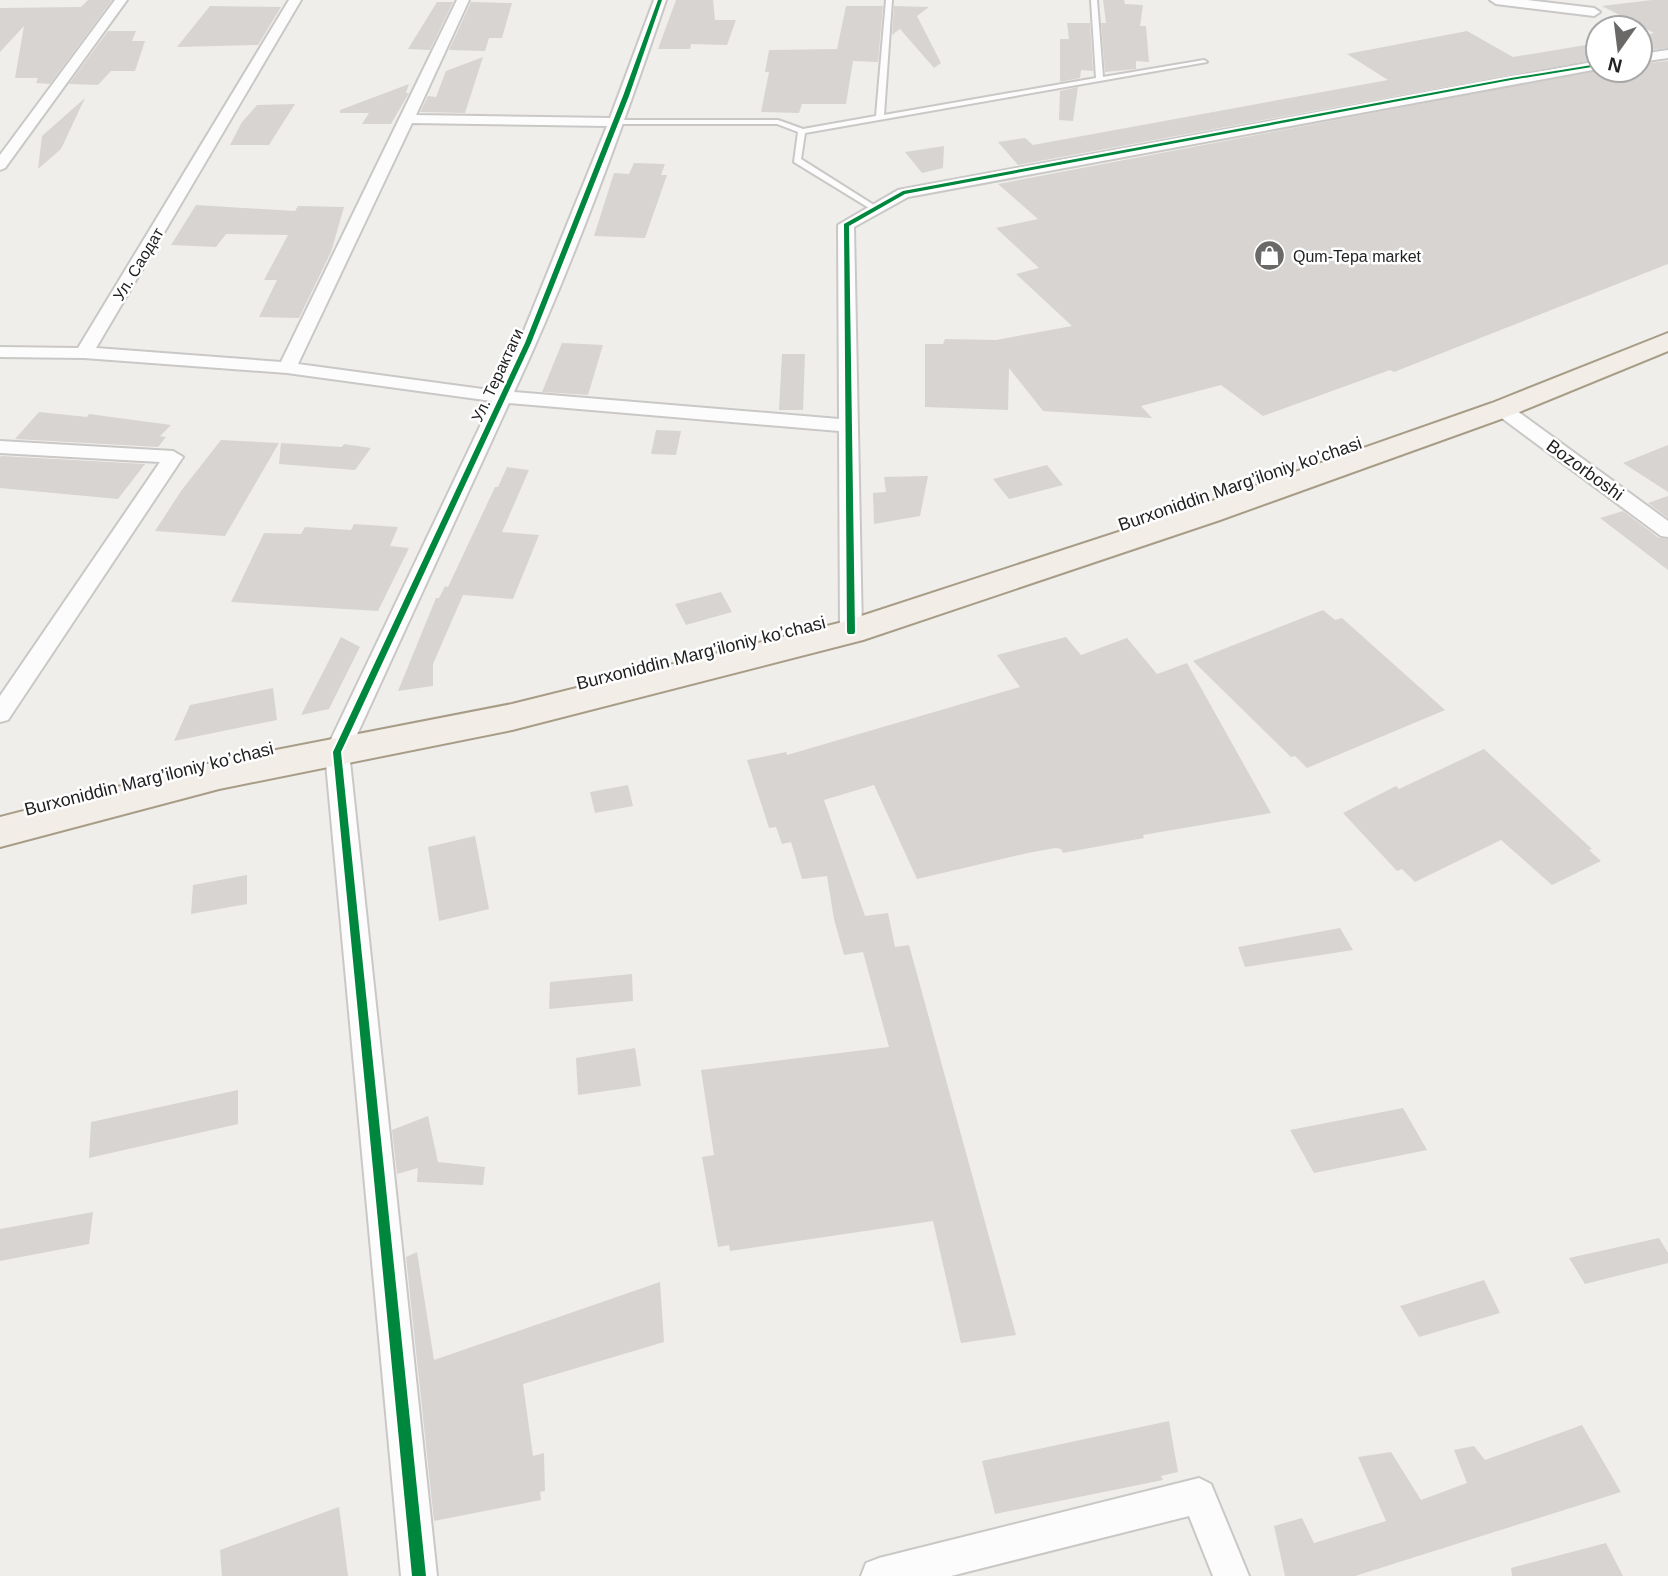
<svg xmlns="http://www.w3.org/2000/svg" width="1668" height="1576" font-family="Helvetica,sans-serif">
	<rect width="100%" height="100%" fill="#f0eeeb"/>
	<path fill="#d7d4d2" d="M 88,0 L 112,0 L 50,84 L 36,83 L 38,78 L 15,78 L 24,26 L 0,52 L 0,8 L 81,7 Z
		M 676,0 L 713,0 L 715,20 L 736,20 L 727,45 L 691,44 L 690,49 L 658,49 Z
		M 1103,0 L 1124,0 L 1125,4 L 1143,5 L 1140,26 L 1146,26 L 1149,62 L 1136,61 L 1136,69 L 1105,72 L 1101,23 L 1106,23 Z
		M 1652,0 L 1668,0 L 1668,48 L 1640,51 L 1640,36 L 1654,33 L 1602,6 Z
		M 437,2 L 453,2 L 430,50 L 408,49 Z
		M 471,2 L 512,3 L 502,38 L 489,38 L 485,51 L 449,50 Z
		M 210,6 L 281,7 L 258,45 L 177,47 Z
		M 846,6 L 883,6 L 878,62 L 853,61 L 846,104 L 802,104 L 799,113 L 761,112 L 769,72 L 765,72 L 769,50 L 837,49 Z
		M 894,6 L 929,7 L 917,16 L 941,63 L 934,68 L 900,29 L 892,35 Z
		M 1067,23 L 1090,23 L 1093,71 L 1081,70 L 1080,78 L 1060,82 L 1060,39 L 1069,39 Z
		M 108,31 L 136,31 L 132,41 L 145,41 L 135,71 L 111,71 L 98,85 L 69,84 Z
		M 1467,31 L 1513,57 L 1598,43 L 1598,59 L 1018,165 L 998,142 L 1025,138 L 1033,145 L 1388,80 L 1347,54 Z
		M 483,57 L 465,113 L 420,112 L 428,96 L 436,97 L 446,71 Z
		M 1668,61 L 1668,264 L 1394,372 L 1390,370 L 1263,416 L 1221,385 L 1141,406 L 1152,418 L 1043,411 L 1009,368 L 1008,410 L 925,407 L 925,344 L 943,344 L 945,339 L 996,340 L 1072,326 L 1016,274 L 1039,268 L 996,228 L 1038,219 L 998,184 L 1600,70 L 1640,70 L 1640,64 Z
		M 409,84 L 406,93 L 409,93 L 391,124 L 362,124 L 369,113 L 340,113 L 340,110 Z
		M 1078,87 L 1073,121 L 1059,120 L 1060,91 Z
		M 85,98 L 61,149 L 38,169 L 42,136 Z
		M 295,104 L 269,145 L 230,145 L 242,122 L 257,105 Z
		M 944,146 L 943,168 L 922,173 L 905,152 Z
		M 634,163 L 665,164 L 661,175 L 667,175 L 645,238 L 594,236 L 614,173 L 629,174 Z
		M 196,205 L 295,211 L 298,206 L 344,207 L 331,252 L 299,318 L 259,317 L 277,280 L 264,280 L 288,235 L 226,234 L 216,247 L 171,245 Z
		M 562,343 L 603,345 L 588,395 L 542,392 Z
		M 782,354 L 805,354 L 803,410 L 779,410 Z
		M 39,412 L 87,417 L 89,414 L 171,425 L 160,436 L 166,437 L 158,447 L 15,439 Z
		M 656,430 L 681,431 L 676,455 L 651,454 Z
		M 221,440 L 279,443 L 225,536 L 155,531 L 181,491 Z
		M 281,443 L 342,447 L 344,444 L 371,448 L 355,470 L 279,464 Z
		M 1668,445 L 1668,492 L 1623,463 Z
		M 0,457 L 1,456 L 145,464 L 118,499 L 0,488 Z
		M 1047,465 L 1063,485 L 1009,499 L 993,479 Z
		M 507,467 L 529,470 L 502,532 L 539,535 L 513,599 L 463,595 L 433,664 L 433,686 L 398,691 L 436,598 L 439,598 L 445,586 L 448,587 L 495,487 L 498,487 Z
		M 928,476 L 920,516 L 874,524 L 873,493 L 886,492 L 884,477 Z
		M 1668,496 L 1668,518 L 1648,503 Z
		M 1623,511 L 1659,538 L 1668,539 L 1668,570 L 1600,518 Z
		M 354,524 L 398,527 L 390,546 L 409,548 L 378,611 L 231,602 L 264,533 L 301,534 L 305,527 L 351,530 Z
		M 721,592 L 732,612 L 686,625 L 675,604 Z
		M 1323,610 L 1335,620 L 1342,618 L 1445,710 L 1307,768 L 1295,756 L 1291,757 L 1193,661 Z
		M 341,637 L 360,647 L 329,709 L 301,715 Z
		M 1066,637 L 1081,655 L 1127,638 L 1157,674 L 1187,663 L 1271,813 L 1143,835 L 1144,838 L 1063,853 L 1061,849 L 1055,848 L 1028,853 L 917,879 L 874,785 L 824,800 L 865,916 L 888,913 L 895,947 L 909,945 L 1016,1335 L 961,1343 L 933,1221 L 730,1251 L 729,1245 L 718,1247 L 702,1157 L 714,1155 L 701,1070 L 889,1047 L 863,952 L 844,955 L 834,919 L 827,876 L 802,879 L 791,842 L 782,844 L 776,827 L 769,828 L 747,760 L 786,752 L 787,755 L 1020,687 L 997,655 Z
		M 273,688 L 277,720 L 174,741 L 190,705 Z
		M 1484,749 L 1592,849 L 1589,850 L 1601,861 L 1552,885 L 1501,840 L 1415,882 L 1402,869 L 1397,871 L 1343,813 L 1396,786 L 1399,789 Z
		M 628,785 L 633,806 L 595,813 L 590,792 Z
		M 475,836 L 489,909 L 439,921 L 428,847 Z
		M 247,875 L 247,904 L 191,914 L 193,885 Z
		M 1340,928 L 1353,950 L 1245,967 L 1238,947 Z
		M 632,974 L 633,1001 L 549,1009 L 550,982 Z
		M 635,1048 L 641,1086 L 578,1095 L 576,1058 Z
		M 238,1090 L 238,1124 L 89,1158 L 91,1122 Z
		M 1403,1108 L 1427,1150 L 1314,1173 L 1290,1130 Z
		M 428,1116 L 438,1162 L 485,1167 L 483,1185 L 417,1182 L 418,1168 L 397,1174 L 392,1130 Z
		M 93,1212 L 89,1244 L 0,1261 L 0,1229 Z
		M 1659,1238 L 1668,1253 L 1668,1263 L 1585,1284 L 1569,1258 Z
		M 417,1252 L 434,1360 L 660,1282 L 664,1342 L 523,1384 L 533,1456 L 544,1453 L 545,1491 L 540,1492 L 541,1500 L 434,1521 L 406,1257 Z
		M 1484,1280 L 1500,1313 L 1419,1337 L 1400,1306 Z
		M 1169,1421 L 1178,1472 L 1161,1476 L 1163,1480 L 995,1514 L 982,1461 Z
		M 1582,1425 L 1621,1492 L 1355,1576 L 1285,1576 L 1274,1526 L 1302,1518 L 1314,1543 L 1386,1521 L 1358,1457 L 1391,1452 L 1421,1500 L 1467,1483 L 1454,1450 L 1474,1446 L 1485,1460 Z
		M 339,1507 L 348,1576 L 222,1576 L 220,1550 Z
		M 1606,1543 L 1623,1576 L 1512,1576 L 1511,1568 Z"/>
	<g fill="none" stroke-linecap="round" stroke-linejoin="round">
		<defs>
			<path id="lane" d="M 886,0 L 892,0 L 884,115 L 1096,78 L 1091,0 L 1097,0 L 1103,77 L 1204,60 L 1207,62 L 805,133 L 801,159 L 877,207 L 877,211 L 874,211 L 794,162 L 798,132 L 777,124 L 616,124 L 612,122 L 616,120 L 778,120 L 803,129 L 876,116 Z"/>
			<path id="street" d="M 115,0 L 127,0 L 5,168 L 0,170 L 0,155 Z
				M 289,0 L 301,0 L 96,348 L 281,362 L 457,0 L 469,0 L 416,115 L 610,118 L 654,0 L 666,0 C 621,132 573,265 514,392 L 839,419 L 838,225 L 898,190 L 1598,61 L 1598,69 L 908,197 L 854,227 L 862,632 L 859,637 L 851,639 L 843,637 L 840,632 L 839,431 L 509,403 L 349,752 L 437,1576 L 401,1576 L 325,752 L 492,401 L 287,373 L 84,358 L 0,357 L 0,347 L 78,348 ZM 412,123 L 607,126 L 519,343 L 497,391 L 298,364 Z
				M 1490,0 L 1527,0 L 1594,8 L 1600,12 L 1594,16 L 1496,4 Z
				M 1668,50 L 1668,58 L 1640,62 L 1640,54 Z
				M 1502,403 L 1509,405 L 1668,521 L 1668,537 L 1661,536 L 1495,413 L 1493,409 L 1495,405 Z
				M 0,441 L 173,451 L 183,457 L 8,720 L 0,722 L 0,696 L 160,462 L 0,453 Z
				M 1199,1478 L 1211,1484 L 1249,1576 L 1213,1576 L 1189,1516 L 951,1576 L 861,1576 L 866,1563 L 879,1558 Z"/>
			<path id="primary" d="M 1668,333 L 1668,351 L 1512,415 L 1220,520 L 863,640 L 512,730 L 219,789 L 0,847 L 0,817 L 219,761 L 512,704 L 843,622 L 1198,506 L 1492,403 Z"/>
		</defs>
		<use href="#lane" stroke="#c9c8c7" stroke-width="4"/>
		<use href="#street" stroke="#c9c8c7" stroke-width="4"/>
		<use href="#primary" stroke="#a79c86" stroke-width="4"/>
		<use href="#lane" fill="#fdfcfc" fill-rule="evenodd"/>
		<use href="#street" fill="#fdfcfc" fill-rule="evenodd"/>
		<use href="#primary" fill="#f3ede7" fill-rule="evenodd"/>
		<defs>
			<path id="cycleway" d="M 658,0 L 662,0 L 629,96 L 531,343 L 341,752 L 426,1576 L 412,1576 L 333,752 L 525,343 L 623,96 Z
				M 1598,64 L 1598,66 L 1511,80 L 905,194 L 849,226 L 855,632 L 854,634 L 848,634 L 847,632 L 844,224 L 903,191 L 1511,78 Z"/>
		</defs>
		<use href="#cycleway" stroke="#fff" stroke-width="4"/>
		<use href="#cycleway" fill="#00873e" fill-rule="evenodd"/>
	</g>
	<defs>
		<symbol id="shop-disc" viewBox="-11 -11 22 22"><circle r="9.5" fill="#6a6968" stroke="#fff"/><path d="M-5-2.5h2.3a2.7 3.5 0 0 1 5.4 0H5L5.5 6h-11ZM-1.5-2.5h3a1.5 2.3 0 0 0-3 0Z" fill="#fff"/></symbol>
	</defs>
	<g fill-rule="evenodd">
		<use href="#shop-disc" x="1252" y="238" width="35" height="35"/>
	</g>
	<g text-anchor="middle" stroke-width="5" stroke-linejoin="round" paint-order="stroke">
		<g font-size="16" fill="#222" stroke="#fff" text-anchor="start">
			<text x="1293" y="262">Qum-Tepa market</text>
		</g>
		<g font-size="16" fill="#222" stroke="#fff">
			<text transform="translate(138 264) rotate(-59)" y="6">Ул. Саодат</text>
			<text transform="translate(497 375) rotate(-65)" y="6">Ул. Терактаги</text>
		</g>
		<g font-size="18" fill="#222" stroke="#fff">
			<text transform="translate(1585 470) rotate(36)" y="6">Bozorboshi</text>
			<text transform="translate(1240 484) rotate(-19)" y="6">Burxoniddin Marg’iloniy ko’chasi</text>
			<text transform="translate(701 653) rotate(-14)" y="6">Burxoniddin Marg’iloniy ko’chasi</text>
			<text transform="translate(149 779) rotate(-14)" y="6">Burxoniddin Marg’iloniy ko’chasi</text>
		</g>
	</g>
	<g transform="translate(1619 49) rotate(194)"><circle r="33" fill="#ffffff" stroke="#a7a7a7" stroke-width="2"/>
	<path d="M0-5L12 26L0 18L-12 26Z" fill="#6a6968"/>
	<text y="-10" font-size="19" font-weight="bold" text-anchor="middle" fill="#222222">N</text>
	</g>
</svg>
